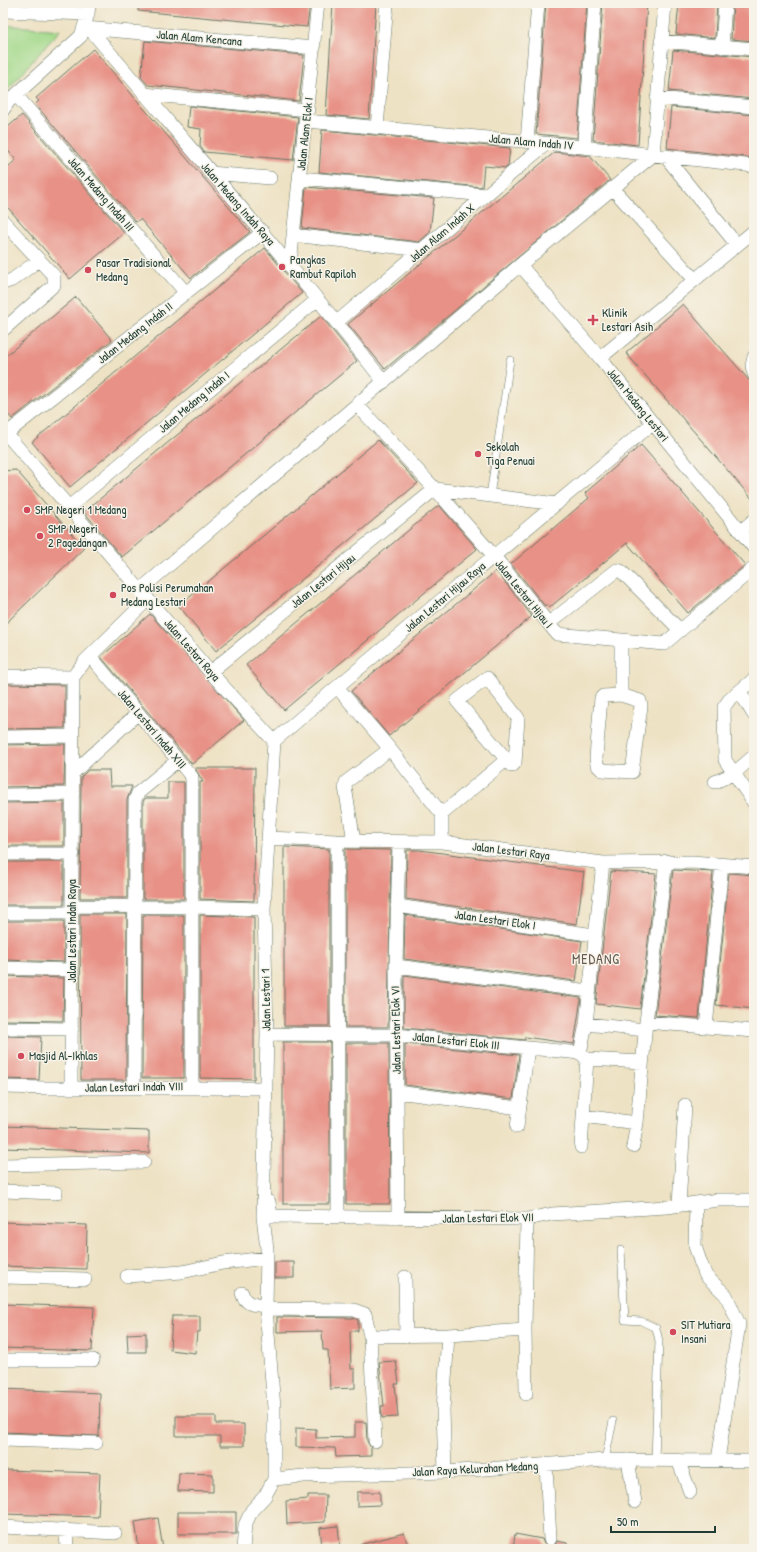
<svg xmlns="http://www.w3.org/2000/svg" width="757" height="1552" font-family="'Patrick Hand',sans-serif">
	<rect width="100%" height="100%" fill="#f7f3e8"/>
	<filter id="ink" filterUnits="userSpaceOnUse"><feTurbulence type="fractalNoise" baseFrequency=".025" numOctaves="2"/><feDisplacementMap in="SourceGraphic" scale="8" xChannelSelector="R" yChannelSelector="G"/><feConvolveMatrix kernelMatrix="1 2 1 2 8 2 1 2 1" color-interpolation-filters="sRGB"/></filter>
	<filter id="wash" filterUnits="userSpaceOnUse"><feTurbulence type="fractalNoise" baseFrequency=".012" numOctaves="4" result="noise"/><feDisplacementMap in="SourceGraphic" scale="16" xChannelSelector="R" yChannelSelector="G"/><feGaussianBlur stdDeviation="0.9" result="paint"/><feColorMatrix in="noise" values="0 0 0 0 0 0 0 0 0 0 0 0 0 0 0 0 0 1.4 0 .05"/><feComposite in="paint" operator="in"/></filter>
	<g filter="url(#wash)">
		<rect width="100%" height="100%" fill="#eee2c4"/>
		<path fill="#a3d98a" stroke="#618b5f" d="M 3,25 L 60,30 L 3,95 Z"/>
		<g id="blocks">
			<path fill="#e89186" d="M 138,3 L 310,3 L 307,27 L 138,11 Z
				M 333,3 L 376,3 L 369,119 L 326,115 Z
				M 546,3 L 587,3 L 577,138 L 536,134 Z
				M 603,3 L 647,3 L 638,145 L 593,140 Z
				M 679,3 L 717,3 L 715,38 L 676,34 Z
				M 733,3 L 754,3 L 754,41 L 731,39 Z
				M 145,41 L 304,55 L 299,101 L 148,85 L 141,77 Z
				M 93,49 L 250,232 L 191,278 L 140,219 L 136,222 L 35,104 L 39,101 L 36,98 Z
				M 673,50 L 754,57 L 754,99 L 669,91 Z
				M 189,106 L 298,117 L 293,160 L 204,152 L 200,146 L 201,129 L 187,127 Z
				M 671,107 L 754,115 L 754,158 L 667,148 Z
				M 22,115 L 124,233 L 70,279 L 3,202 L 3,171 L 16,160 L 3,145 L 3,131 Z
				M 322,130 L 510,148 L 508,166 L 506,168 L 484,166 L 482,187 L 319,172 Z
				M 555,152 L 590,156 L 610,180 L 385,369 L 348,324 Z
				M 306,187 L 434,198 L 430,232 L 419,242 L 302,228 Z
				M 265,248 L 302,293 L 70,487 L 32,442 Z
				M 76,297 L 112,340 L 12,419 L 3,408 L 3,358 Z
				M 683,304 L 754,386 L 754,501 L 626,353 Z
				M 321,316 L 357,361 L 122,557 L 84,512 Z
				M 378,440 L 418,483 L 216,651 L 179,606 Z
				M 641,445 L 745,565 L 688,613 L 627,543 L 549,608 L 547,604 L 545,606 L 511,564 L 589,498 L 585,493 Z
				M 16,470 L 84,548 L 3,626 L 3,471 Z
				M 439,505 L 477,549 L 284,710 L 246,665 Z
				M 496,571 L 532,616 L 389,736 L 351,691 Z
				M 150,614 L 244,720 L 192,764 L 101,657 Z
				M 3,684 L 65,685 L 65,728 L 3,729 Z
				M 65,744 L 64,786 L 3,787 L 3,745 Z
				M 195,768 L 255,768 L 254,901 L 200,899 L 200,782 L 203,782 Z
				M 88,770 L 109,770 L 110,786 L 132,786 L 127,800 L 127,898 L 80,898 L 81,777 Z
				M 168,782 L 184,782 L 184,899 L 143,899 L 143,802 L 145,798 L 168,798 Z
				M 64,802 L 64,846 L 3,846 L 3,803 Z
				M 284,847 L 329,849 L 329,1026 L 284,1026 Z
				M 345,849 L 391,850 L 388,1027 L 345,1027 Z
				M 407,850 L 420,850 L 584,872 L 577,924 L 406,899 Z
				M 3,862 L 64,862 L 64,905 L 3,905 Z
				M 673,870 L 713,872 L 699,1018 L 655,1015 Z
				M 611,871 L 656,874 L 640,1009 L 596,1004 Z
				M 729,873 L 754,875 L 754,1009 L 716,1005 Z
				M 80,914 L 127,914 L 126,1080 L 81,1080 Z
				M 143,915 L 184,915 L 184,1078 L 142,1078 Z
				M 200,915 L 254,917 L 254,1079 L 200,1078 Z
				M 405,915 L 582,941 L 576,981 L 404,959 Z
				M 3,921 L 64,921 L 64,962 L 3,960 Z
				M 404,975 L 581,998 L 574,1044 L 525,1037 L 525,1040 L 404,1028 Z
				M 3,976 L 64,978 L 63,1021 L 3,1020 Z
				M 3,1036 L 41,1037 L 39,1080 L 3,1079 Z
				M 283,1042 L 330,1042 L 330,1204 L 283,1204 Z
				M 346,1043 L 389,1043 L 390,1204 L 346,1204 Z
				M 405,1044 L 519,1055 L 513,1099 L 405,1085 Z
				M 3,1126 L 149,1131 L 149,1153 L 3,1148 Z
				M 3,1222 L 87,1225 L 86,1269 L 3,1266 Z
				M 275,1262 L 294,1262 L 294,1278 L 275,1278 Z
				M 3,1304 L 94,1307 L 92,1351 L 3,1348 Z
				M 172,1316 L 200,1316 L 200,1332 L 197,1332 L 195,1353 L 170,1350 Z
				M 277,1317 L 353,1318 L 358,1320 L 358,1331 L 350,1331 L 351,1369 L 355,1369 L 355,1388 L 330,1389 L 328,1350 L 323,1350 L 322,1331 L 277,1332 Z
				M 146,1333 L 146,1352 L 128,1352 L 127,1334 Z
				M 396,1361 L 399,1384 L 395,1384 L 398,1417 L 382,1418 L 381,1406 L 384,1406 L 379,1362 Z
				M 3,1389 L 100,1393 L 99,1436 L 3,1432 Z
				M 176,1416 L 216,1416 L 216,1424 L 244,1424 L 244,1446 L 220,1446 L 220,1436 L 176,1436 Z
				M 355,1422 L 366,1422 L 367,1441 L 371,1448 L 371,1456 L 336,1457 L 335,1448 L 296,1447 L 296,1428 L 316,1429 L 316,1438 L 355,1437 Z
				M 3,1470 L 100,1473 L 98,1517 L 3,1514 Z
				M 179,1473 L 213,1474 L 213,1492 L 178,1491 Z
				M 357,1492 L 380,1492 L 380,1505 L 357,1506 Z
				M 308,1495 L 326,1495 L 325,1522 L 287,1524 L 286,1501 L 308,1499 Z
				M 178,1512 L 236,1512 L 236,1534 L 178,1534 Z
				M 158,1518 L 163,1549 L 139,1549 L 135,1522 Z
				M 338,1526 L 340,1545 L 322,1547 L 320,1528 Z
				M 404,1533 L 409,1549 L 359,1549 L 359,1545 Z
				M 515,1534 L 542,1539 L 544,1544 L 550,1547 L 555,1545 L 557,1541 L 567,1543 L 567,1549 L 513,1549 Z"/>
		</g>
	</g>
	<g filter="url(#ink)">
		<use href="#blocks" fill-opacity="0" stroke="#677766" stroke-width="1"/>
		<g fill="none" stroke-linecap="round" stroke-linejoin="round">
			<defs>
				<path id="service" d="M 490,496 L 510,360
					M 621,1250 L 625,1320 L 641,1321 L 656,1328 L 659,1341 L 655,1460
					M 605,1460 L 613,1421"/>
				<path id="minor" d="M 3,11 L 88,14
					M 85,28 L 314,48
					M 89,28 C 188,146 289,261 384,382
					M 661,41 L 754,49
					M 722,47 L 725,3
					M 144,94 L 308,110
					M 16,95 L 186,293
					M 657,98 L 754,107
					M 3,110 L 9,101 L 81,36 L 88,14 L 89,3
					M 307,121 L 564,145 L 754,166
					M 377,128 L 387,3
					M 527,142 L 538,3
					M 584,147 L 595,3
					M 665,156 L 737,245
					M 210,173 L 270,178
					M 300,178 L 486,195
					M 612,188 L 695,280
					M 3,221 L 54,276 L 54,285 L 3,330
					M 293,235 L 422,250
					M 290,264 L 318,3
					M 520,265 L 600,358 L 754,548
					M 3,283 L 12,280 L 39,260
					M 337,322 L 547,143
					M 754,357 L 752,366 L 754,374
					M 600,358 L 754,231
					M 357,405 L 435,489 L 494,556 L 557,634 L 664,644 L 754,568
					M 3,430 L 210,672 L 274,741
					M 6,434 L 263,232
					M 70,506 L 318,299
					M 741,531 L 754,520
					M 140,590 L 520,265 L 653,155 L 665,3
					M 549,623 L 617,570 L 621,571 L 680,630
					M 621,641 L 621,695
					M 90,656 L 192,777 L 192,1087
					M 210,672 L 435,489 L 557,504
					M 3,676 L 73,677
					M 487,678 L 518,718 L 515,763 L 512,766 L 457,701 Z
					M 754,679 L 729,700 L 724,707 L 725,760 L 754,803
					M 337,687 L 390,749 L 442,814 L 442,842
					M 740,692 L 754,715
					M 621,695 L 640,701 L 641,706 L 632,772 L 602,770 L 597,765 L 596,758 L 601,698 L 603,696 Z
					M 3,737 L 73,736
					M 274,741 L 337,687 L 653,423
					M 73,773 L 138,713
					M 715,782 L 733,774 L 754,756
					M 3,795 L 73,794
					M 442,814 L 506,760
					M 268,838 L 337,841 L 442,842 L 603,863 L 692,862 L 754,867
					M 337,841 L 338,1217
					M 354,841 L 345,787 L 346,782 L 390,749
					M 3,854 L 73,854
					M 72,906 L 193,907 L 264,909
					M 397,906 L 594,935
					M 3,913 L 72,913
					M 396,966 L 589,991
					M 3,968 L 72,970
					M 646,1022 L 754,1031
					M 586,1024 L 645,1030
					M 706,1027 L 722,864
					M 3,1028 L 72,1029
					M 267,1034 L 397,1035 L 580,1053 L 587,1059 L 642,1062
					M 580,1053 L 586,1024 L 603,863
					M 3,1087 L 47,1088 L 266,1088
					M 134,1087 L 135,800 L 138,793 L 178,760
					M 71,1088 L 73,677 L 85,661 L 148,599
					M 397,1092 L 519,1108
					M 583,1116 L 637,1123
					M 517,1127 L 528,1048
					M 633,1146 L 637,1123 L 646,1022 L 666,861
					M 581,1147 L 587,1059
					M 3,1165 L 144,1162
					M 3,1191 L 56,1193
					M 269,1202 L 271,1216 L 527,1219 L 552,1214 L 667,1207 L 718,1200 L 754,1200
					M 696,1203 L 695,1246 L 700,1261 L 706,1276 L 726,1295 L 739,1324 L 718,1460
					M 679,1205 L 685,1105
					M 398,1218 L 396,966 L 399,842
					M 127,1276 L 182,1272 L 223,1263 L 266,1258
					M 3,1277 L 85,1279
					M 405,1277 L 406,1336
					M 242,1293 C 245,1305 255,1305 266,1306
					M 266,1309 L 354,1310 L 365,1314 L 370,1336 L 375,1441
					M 370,1336 L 448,1335
					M 3,1360 L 93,1360
					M 526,1394 L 525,1330 L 527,1219
					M 3,1440 L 96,1443
					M 628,1460 L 635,1502
					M 678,1460 L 690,1492
					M 546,1465 L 550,1539
					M 445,1472 L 443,1410 L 448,1335 L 525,1330
					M 274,1479 L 304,1476 L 445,1472 L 605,1460 L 754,1461
					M 3,1527 L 115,1533
					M 66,1530 L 67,1549
					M 243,1549 L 245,1525 L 252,1510 L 265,1496 L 274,1479 L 274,1408 L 266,1309 L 267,1249 L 263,1217 L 267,1034 L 264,909 L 274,741"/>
			</defs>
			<use href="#service" stroke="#677766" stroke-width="8"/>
			<use href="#minor" stroke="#677766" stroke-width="14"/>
			<use href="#service" stroke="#fff" stroke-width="7"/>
			<use href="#minor" stroke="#fff" stroke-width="13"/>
		</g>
	</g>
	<g fill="#d1495b" stroke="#f7f3e8" stroke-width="1.5">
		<circle cx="282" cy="267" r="4"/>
		<circle cx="88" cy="270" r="4"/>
		<path d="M591 314h4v4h4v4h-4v4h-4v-4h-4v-4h4z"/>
		<circle cx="478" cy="454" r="4"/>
		<circle cx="27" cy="510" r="4"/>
		<circle cx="40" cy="536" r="4"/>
		<circle cx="113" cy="595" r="4"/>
		<circle cx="21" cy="1056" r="4"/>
		<circle cx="673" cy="1332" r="4"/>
	</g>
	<g text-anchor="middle" stroke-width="3" stroke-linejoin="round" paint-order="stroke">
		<g font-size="12" fill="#1f3d34" stroke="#f7f3e8">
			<text transform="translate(199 38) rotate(5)" y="4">Jalan Alam Kencana</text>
			<text transform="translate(305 134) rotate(-84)" y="4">Jalan Alam Elok I</text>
			<text transform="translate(531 142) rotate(5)" y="4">Jalan Alam Indah IV</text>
			<text transform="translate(101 194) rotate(49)" y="4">Jalan Medang Indah III</text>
			<text transform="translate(238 204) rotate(49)" y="4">Jalan Medang Indah Raya</text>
			<text transform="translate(442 233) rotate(-41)" y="4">Jalan Alam Indah X</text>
			<text transform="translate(135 333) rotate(-38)" y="4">Jalan Medang Indah II</text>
			<text transform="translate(194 402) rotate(-40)" y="4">Jalan Medang Indah I</text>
			<text transform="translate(638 405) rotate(51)" y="4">Jalan Medang Lestari</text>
			<text transform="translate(323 581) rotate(-39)" y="4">Jalan Lestari Hijau</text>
			<text transform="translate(524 594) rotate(51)" y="4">Jalan Lestari Hijau I</text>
			<text transform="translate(445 597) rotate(-40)" y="4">Jalan Lestari Hijau Raya</text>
			<text transform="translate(192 650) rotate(49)" y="4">Jalan Lestari Raya</text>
			<text transform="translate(152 729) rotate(50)" y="4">Jalan Lestari Indah XIII</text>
			<text transform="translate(511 851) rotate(7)" y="4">Jalan Lestari Raya</text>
			<text transform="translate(495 920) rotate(8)" y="4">Jalan Lestari Elok I</text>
			<text transform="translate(72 931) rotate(-90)" y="4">Jalan Lestari Indah Raya</text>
			<text transform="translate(266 1000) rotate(-91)" y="4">Jalan Lestari 1</text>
			<text transform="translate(396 1030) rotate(-91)" y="4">Jalan Lestari Elok VI</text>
			<text transform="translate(456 1041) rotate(6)" y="4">Jalan Lestari Elok III</text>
			<text transform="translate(134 1087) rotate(-1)" y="4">Jalan Lestari Indah VIII</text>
			<text transform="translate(488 1218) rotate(-1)" y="4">Jalan Lestari Elok VII</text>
			<text transform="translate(475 1469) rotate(-3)" y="4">Jalan Raya Kelurahan Medang</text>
		</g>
		<g font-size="12" fill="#1f3d34" stroke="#f7f3e8" text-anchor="start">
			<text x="290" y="264">Pangkas<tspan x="290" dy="14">Rambut Rapiloh</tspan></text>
			<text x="96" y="267">Pasar Tradisional<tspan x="96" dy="14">Medang</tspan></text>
			<text x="602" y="317">Klinik<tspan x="602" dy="14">Lestari Asih</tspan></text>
			<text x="486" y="451">Sekolah<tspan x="486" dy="14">Tiga Penuai</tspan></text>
			<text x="35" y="514">SMP Negeri 1 Medang</text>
			<text x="48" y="533">SMP Negeri<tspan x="48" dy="14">2 Pagedangan</tspan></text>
			<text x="121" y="592">Pos Polisi Perumahan<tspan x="121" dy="14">Medang Lestari</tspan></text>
			<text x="29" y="1060">Masjid Al-Ikhlas</text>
			<text x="681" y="1329">SIT Mutiara<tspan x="681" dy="14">Insani</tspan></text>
		</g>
		<g font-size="14" letter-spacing="1" fill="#655a51" stroke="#f7f3e8">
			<text x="596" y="964">MEDANG</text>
		</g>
	</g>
	<rect width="757" height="1552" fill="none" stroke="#f7f3e8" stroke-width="16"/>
	<path d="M611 1526v6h104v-6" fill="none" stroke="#1f3d34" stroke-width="2"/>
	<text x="617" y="1526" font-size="12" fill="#1f3d34" stroke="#f7f3e8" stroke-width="3" paint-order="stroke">50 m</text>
</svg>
